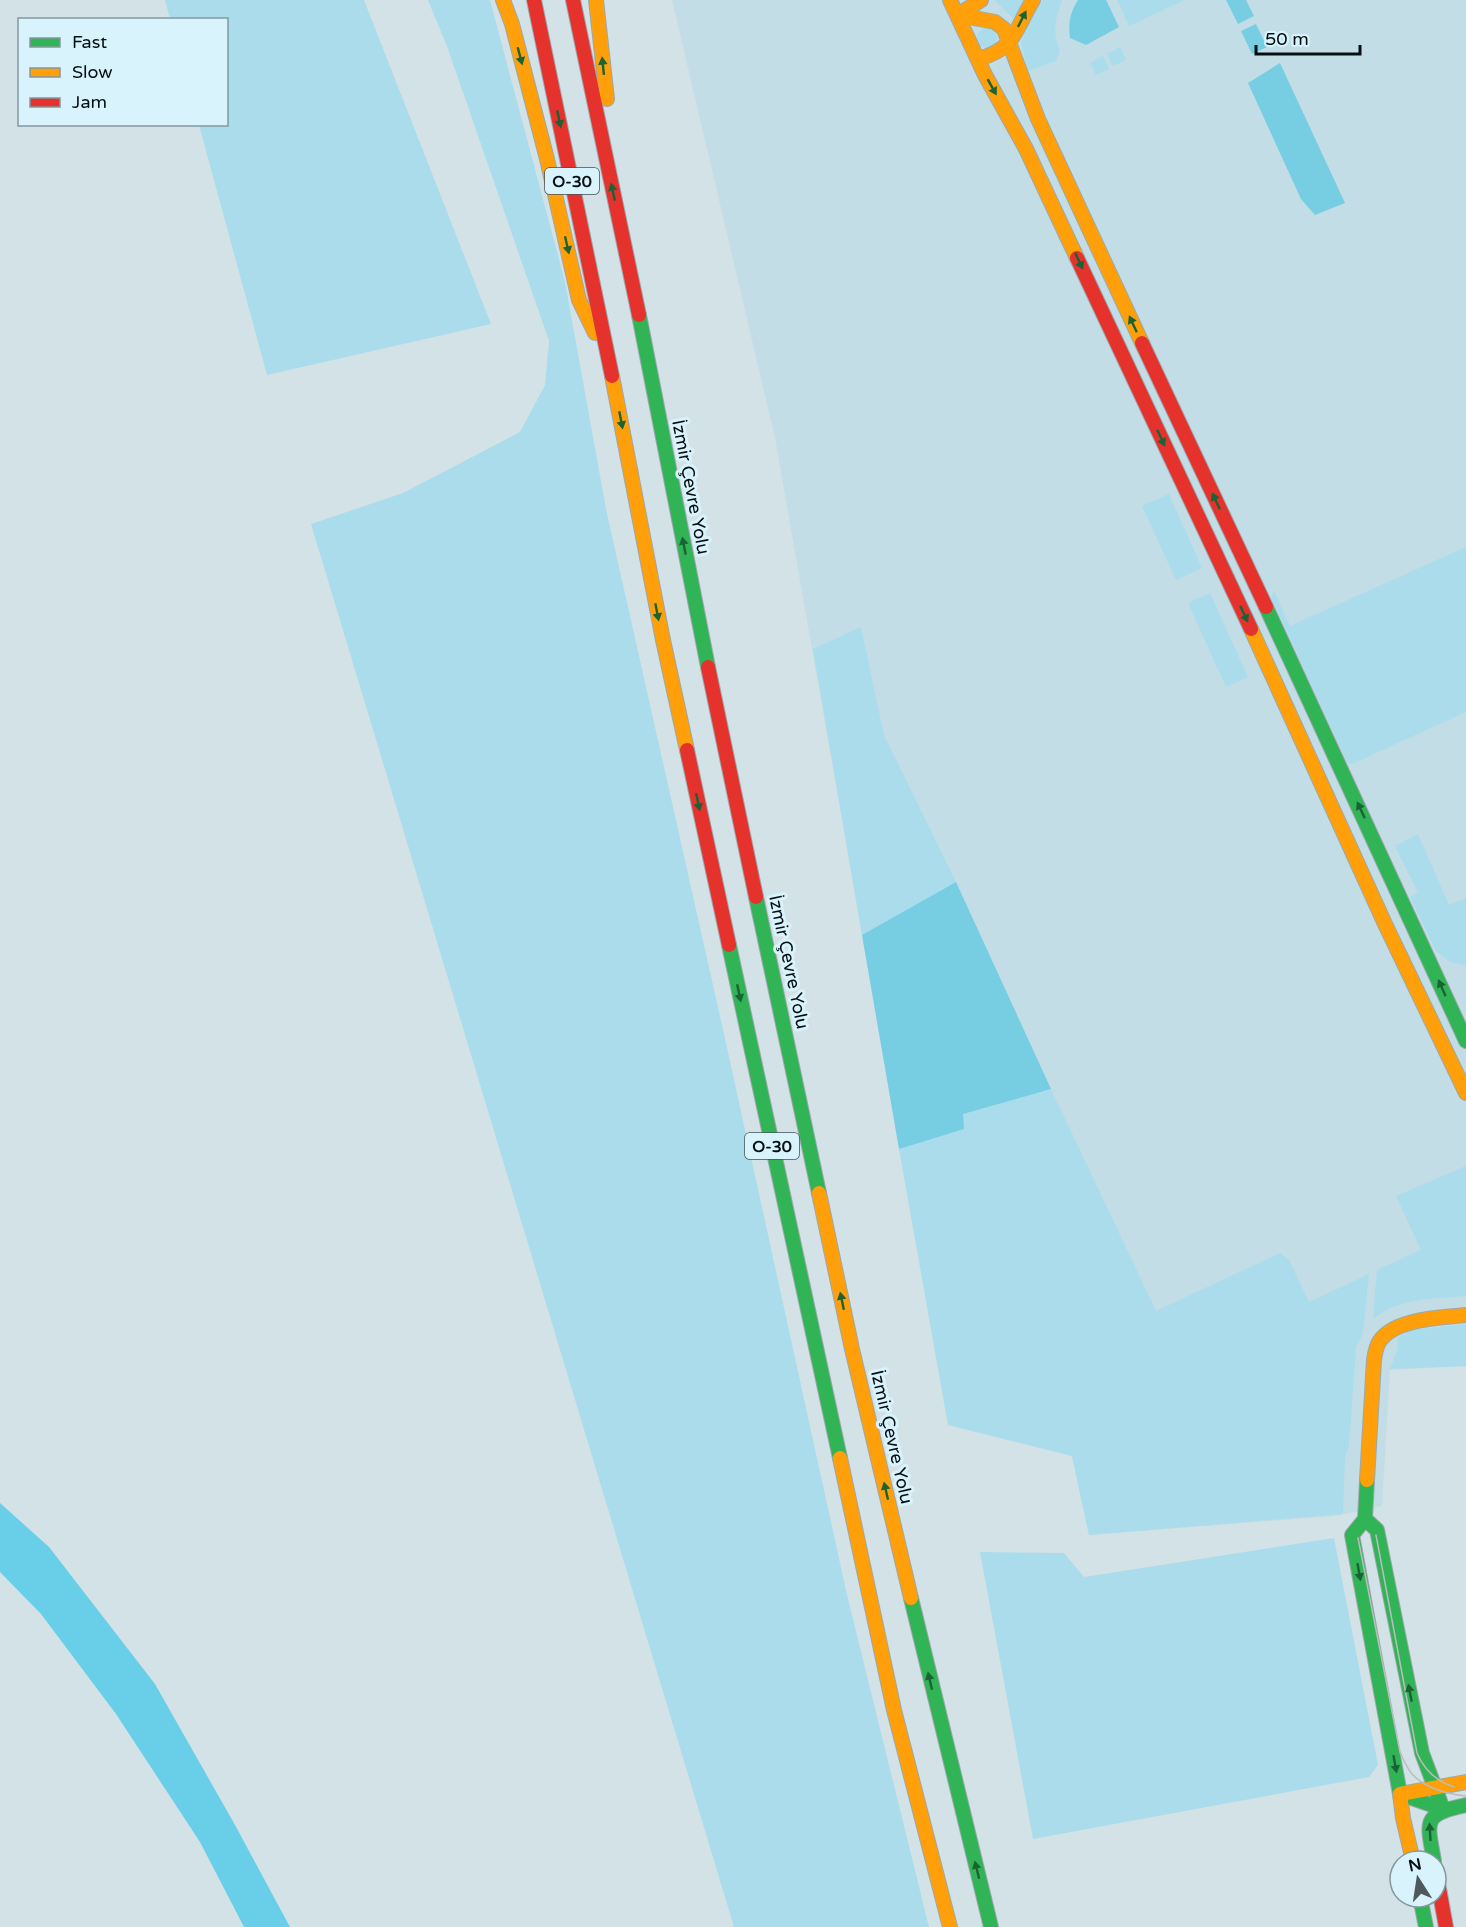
<svg xmlns="http://www.w3.org/2000/svg" width="1466" height="1927" font-family="'Varela Round',sans-serif">
	<rect width="100%" height="100%" fill="#d3e2e7"/>
	<path fill="#c2dde6" d="M 672,0 L 1466,0 L 1466,1366 L 1390,1370 L 1382,1506 L 1335,1516 L 1089,1535 L 1072,1456 L 948,1425 L 775,438 Z"/>
	<path fill="#abdceb" d="M 165,0 L 364,0 L 491,324 L 267,375 L 199,125 L 226,124 L 226,20 L 170,19 Z
		M 428,0 L 490,0 L 565,282 L 606,509 L 724,1034 L 847,1595 L 929,1927 L 734,1927 L 311,524 L 403,493 L 520,432 L 545,385 L 549,341 L 448,49 Z
		M 994,0 L 1027,0 L 1016,21 Z
		M 1043,0 L 1062,0 C 1055,20 1052,31 1060,51 L 1056,61 L 1028,71 L 1021,43 L 1028,22 Z
		M 1117,0 L 1183,0 L 1183,1 L 1129,26 Z
		M977 38a10 10 0 1 1 20 0a10 10 0 1 1-20 0Z
		M 1120,47 L 1126,60 L 1113,66 L 1107,54 Z
		M 1103,56 L 1109,69 L 1096,75 L 1090,63 Z
		M 1169,494 L 1202,568 L 1176,580 L 1142,506 Z
		M 1466,547 L 1466,712 L 1352,764 L 1347,762 L 1271,597 L 1274,591 L 1290,626 Z
		M 1210,593 L 1248,677 L 1226,687 L 1188,603 Z
		M 861,627 L 884,735 L 956,882 L 862,935 L 813,649 Z
		M 1418,834 L 1449,905 L 1466,898 L 1466,965 L 1450,962 L 1436,951 L 1410,897 L 1418,892 L 1395,846 Z
		M 1051,1089 L 1156,1311 L 1280,1253 L 1289,1260 L 1309,1302 L 1369,1274 L 1363,1333 L 1356,1347 L 1349,1445 L 1345,1458 L 1343,1514 L 1089,1535 L 1072,1456 L 948,1425 L 899,1149 L 963,1129 L 963,1114 Z
		M 1466,1166 L 1466,1296 C 1433,1299 1400,1297 1373,1319 L 1377,1270 L 1421,1250 L 1396,1196 Z
		M 1466,1324 L 1466,1366 L 1390,1369 L 1398,1349 L 1397,1338 L 1412,1330 Z
		M 1334,1538 L 1378,1765 L 1369,1777 L 1033,1839 L 980,1552 L 1064,1553 L 1084,1577 Z"/>
	<path fill="#77cde2" d="M 1078,0 L 1106,0 L 1119,27 L 1086,45 L 1070,38 C 1068,23 1070,13 1078,0 Z
		M 1226,0 L 1246,0 L 1254,16 L 1238,24 Z
		M 1256,24 L 1267,47 L 1252,54 L 1241,31 Z
		M 1280,63 L 1345,203 L 1315,215 L 1301,199 L 1248,83 Z
		M 956,882 L 1051,1089 L 963,1114 L 964,1129 L 899,1149 L 862,935 Z"/>
	<path fill="#69cee8" d="M 0,1503 L 49,1547 L 155,1684 L 235,1825 L 290,1927 L 244,1927 L 200,1842 L 116,1714 L 41,1614 L 0,1572 Z"/>
	<g fill="none" stroke-linecap="round" stroke-linejoin="round">
		<defs>
			<path id="fast" d="M 639,315 L 708,667
				M 1266,607 L 1466,1041
				M 756,897 L 819,1193
				M 729,945 L 840,1458
				M 1367,1480 L 1365,1519 L 1352,1535 L 1400,1794 L 1443,1809
				M 1365,1519 L 1377,1530 L 1422,1753 L 1443,1809
				M 911,1598 L 991,1927
				M 1434,1861 C 1427,1821 1422,1814 1466,1805
				M 1420,1897 L 1426,1927"/>
			<path id="slow" d="M 503,0 L 512,24 L 547,159 L 579,300 L 595,333
				M 596,0 L 607,99
				M 950,0 L 985,75 L 1026,149 L 1077,258
				M 958,15 L 995,22 L 1004,29 L 1038,119 L 1142,343
				M 958,15 L 981,0
				M 978,59 C 1016,49 1015,29 1033,0
				M 612,376 L 663,640 L 687,750
				M 1251,629 L 1385,924 L 1466,1093
				M 819,1193 L 852,1349 L 911,1598
				M 840,1458 L 894,1710 L 950,1927
				M 1367,1480 L 1374,1360 C 1375,1354 1376,1347 1379,1342 C 1394,1318 1441,1318 1466,1315
				M 1413,1861 L 1403,1818 L 1400,1794 L 1466,1782"/>
			<path id="jam" d="M 534,0 L 612,376
				M 573,0 L 639,315
				M 1077,258 L 1251,629
				M 1142,343 L 1266,607
				M 708,667 L 756,897
				M 687,750 L 729,945
				M 1436,1872 L 1446,1927"/>
		</defs>
		<use href="#fast" stroke="#9ca8ac" stroke-width="16"/>
		<use href="#slow" stroke="#9ca8ac" stroke-width="16"/>
		<use href="#jam" stroke="#9ca8ac" stroke-width="16"/>
		<use href="#fast" stroke="#30b455" stroke-width="14"/>
		<use href="#slow" stroke="#ff9f0a" stroke-width="14"/>
		<use href="#jam" stroke="#e5322d" stroke-width="14"/>
		<path stroke="#b9bdbd" stroke-width="1.5" d="M 1376,1535 L 1417,1753 C 1424,1770 1436,1781 1454,1787
			M 1358,1538 L 1400,1752 C 1403,1759 1407,1768 1412,1774 C 1425,1788 1448,1794 1466,1796"/>
	</g>
	<defs><path id="oneway-solid" d="M-6-.8H1V-3.2L6.5 0L1 3.2V.8H-6Z" transform="scale(1.5)"/></defs>
	<g fill="#1b6234">
		<use href="#oneway-solid" transform="translate(1022 19) rotate(-63)"/>
		<use href="#oneway-solid" transform="translate(520 56) rotate(75)"/>
		<use href="#oneway-solid" transform="translate(603 66) rotate(-96)"/>
		<use href="#oneway-solid" transform="translate(992 87) rotate(61)"/>
		<use href="#oneway-solid" transform="translate(559 119) rotate(78)"/>
		<use href="#oneway-solid" transform="translate(613 192) rotate(-102)"/>
		<use href="#oneway-solid" transform="translate(567 245) rotate(77)"/>
		<use href="#oneway-solid" transform="translate(1079 261) rotate(65)"/>
		<use href="#oneway-solid" transform="translate(1133 324) rotate(-115)"/>
		<use href="#oneway-solid" transform="translate(621 420) rotate(79)"/>
		<use href="#oneway-solid" transform="translate(1161 438) rotate(65)"/>
		<use href="#oneway-solid" transform="translate(1216 501) rotate(-115)"/>
		<use href="#oneway-solid" transform="translate(684 546) rotate(-101)"/>
		<use href="#oneway-solid" transform="translate(657 612) rotate(79)"/>
		<use href="#oneway-solid" transform="translate(1244 614) rotate(65)"/>
		<use href="#oneway-solid" transform="translate(698 802) rotate(78)"/>
		<use href="#oneway-solid" transform="translate(1361 810) rotate(-115)"/>
		<use href="#oneway-solid" transform="translate(1442 988) rotate(-114)"/>
		<use href="#oneway-solid" transform="translate(739 993) rotate(78)"/>
		<use href="#oneway-solid" transform="translate(842 1301) rotate(-102)"/>
		<use href="#oneway-solid" transform="translate(886 1491) rotate(-103)"/>
		<use href="#oneway-solid" transform="translate(1359 1572) rotate(80)"/>
		<use href="#oneway-solid" transform="translate(930 1681) rotate(-103)"/>
		<use href="#oneway-solid" transform="translate(1410 1693) rotate(-101)"/>
		<use href="#oneway-solid" transform="translate(1395 1764) rotate(80)"/>
		<use href="#oneway-solid" transform="translate(1430 1832) rotate(-93)"/>
		<use href="#oneway-solid" transform="translate(977 1870) rotate(-104)"/>
	</g>
	<g text-anchor="middle" stroke-width="6" stroke-linejoin="round" paint-order="stroke">
		<g fill="#d8f3fc" stroke="#455358" stroke-width="1.5">
			<rect x="545" y="168" width="54" height="26" rx="4.5"/>
			<rect x="745" y="1133" width="54" height="26" rx="4.5"/>
		</g>
		<g font-size="16" font-weight="bold" fill="#060f12">
			<text x="572" y="187">O-30</text>
			<text x="772" y="1152">O-30</text>
		</g>
		<g font-size="18" fill="#060f12" stroke="#d8f3fc">
			<text transform="translate(691 487) rotate(79)" y="6">İzmir Çevre Yolu</text>
			<text transform="translate(789 962) rotate(78)" y="6">İzmir Çevre Yolu</text>
			<text transform="translate(892 1437) rotate(77)" y="6">İzmir Çevre Yolu</text>
		</g>
	</g>
	<rect x="18" y="18" width="210" height="108" fill="#d8f3fc" stroke="#84989e" stroke-width="1.5"/>
	<rect x="30" y="38" width="30" height="9" fill="#30b455" stroke="#84989e" stroke-width="1.5"/>
	<text x="72" y="48" font-size="18" fill="#060f12">Fast</text>
	<rect x="30" y="68" width="30" height="9" fill="#ff9f0a" stroke="#84989e" stroke-width="1.5"/>
	<text x="72" y="78" font-size="18" fill="#060f12">Slow</text>
	<rect x="30" y="98" width="30" height="9" fill="#e5322d" stroke="#84989e" stroke-width="1.5"/>
	<text x="72" y="108" font-size="18" fill="#060f12">Jam</text>
	<g transform="translate(1418 1879) rotate(348)"><circle r="28" fill="#d8f3fc" stroke="#84989e" stroke-width="1.5"/>
	<path d="M0-4.5L10 22L0 15L-10 22Z" fill="#4e595d"/>
	<text y="-9" font-size="16" font-weight="bold" text-anchor="middle" fill="#060f12">N</text>
	</g>
	<path d="M1256 45v9h104v-9" fill="none" stroke="#060f12" stroke-width="3"/>
	<text x="1265" y="45" font-size="18" fill="#060f12" stroke="#d8f3fc" stroke-width="4.5" paint-order="stroke">50 m</text>
</svg>
